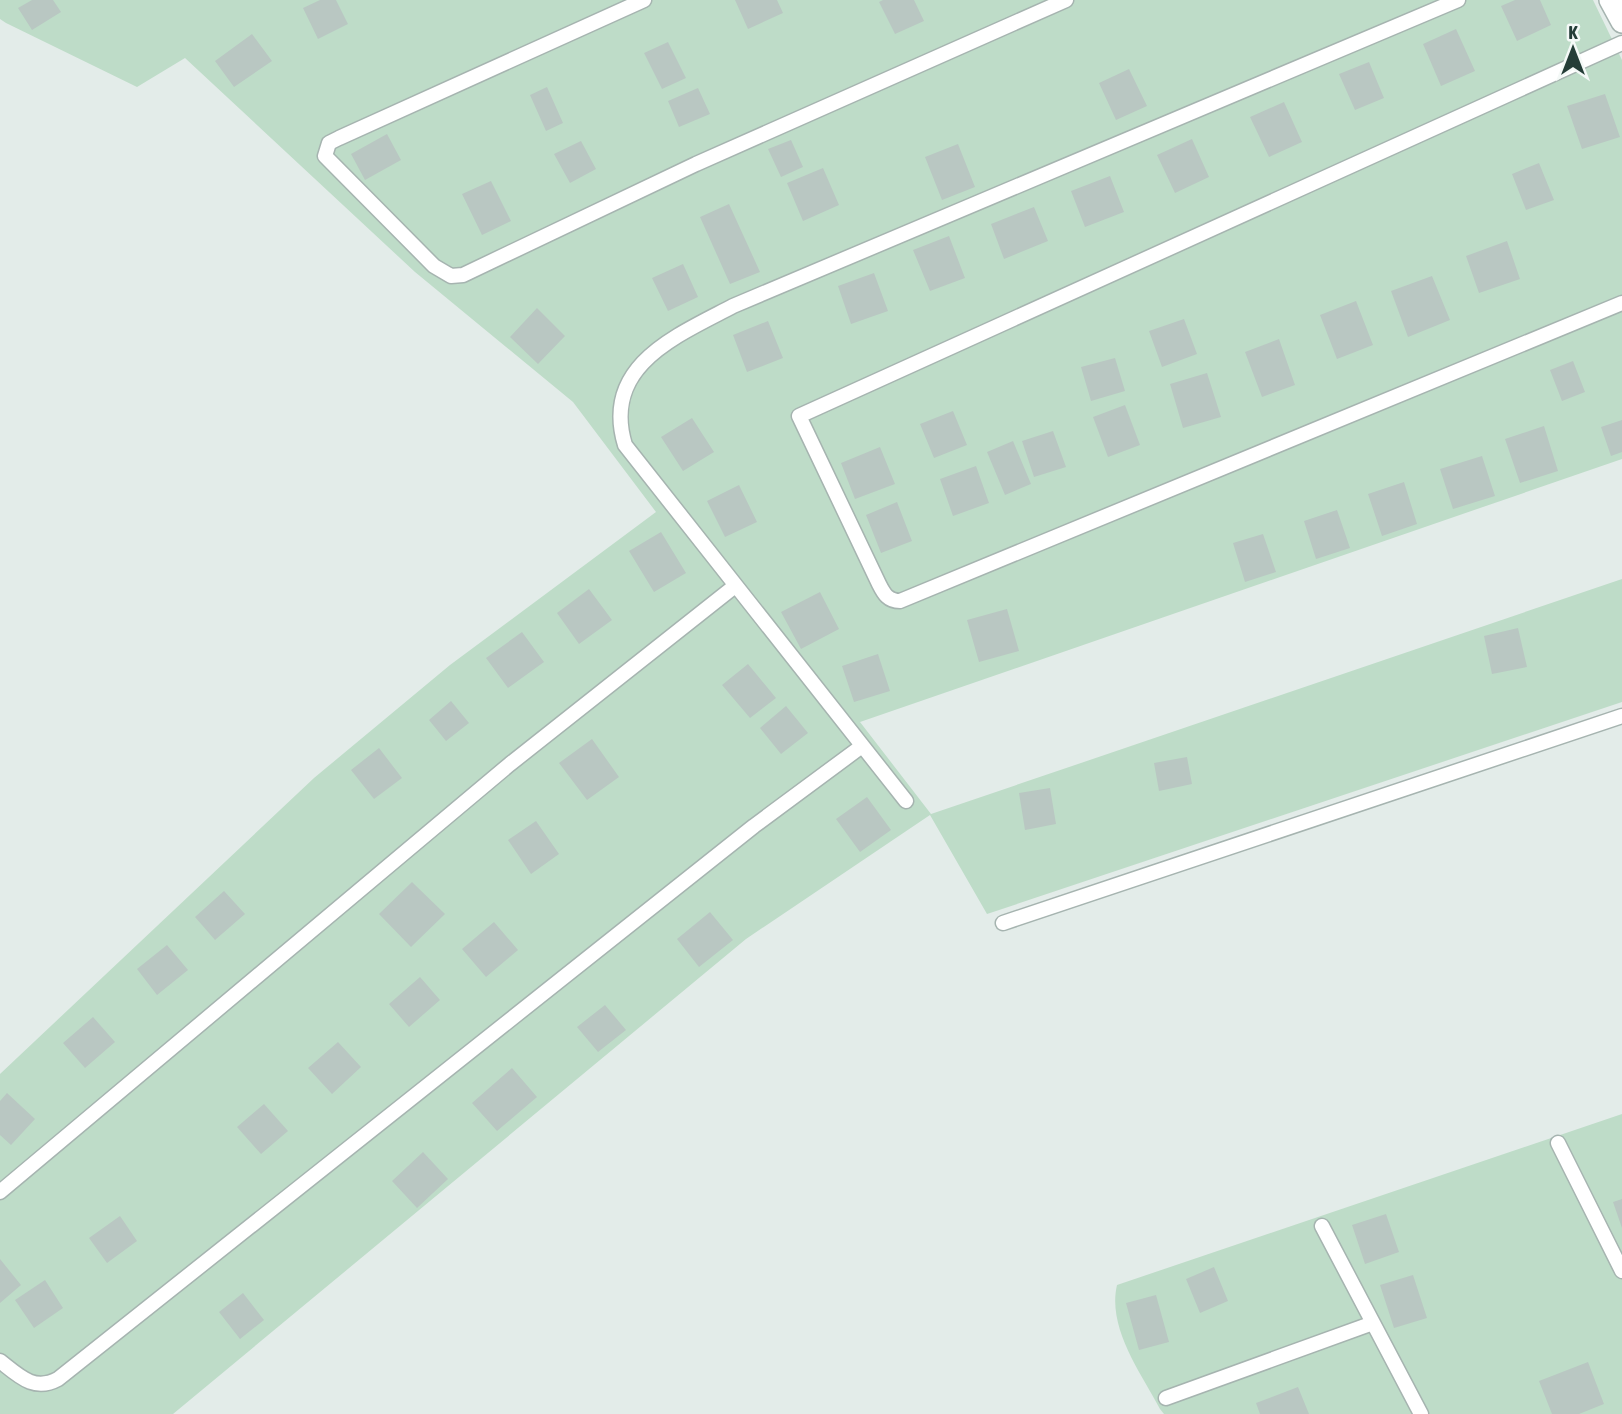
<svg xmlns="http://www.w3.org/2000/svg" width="1622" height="1414" font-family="'Asap Condensed',sans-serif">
	<rect width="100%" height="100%" fill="#e3ece9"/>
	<path fill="#bedcc8" d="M 0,0 L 1593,0 L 1622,60 L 1622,459 L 860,722 L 931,814 L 1622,579 L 1622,702 L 987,914 L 930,815 L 746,939 L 173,1414 L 0,1414 L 0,1074 L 314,778 L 450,665 L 656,512 L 573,402 L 415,272 L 185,58 L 137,87 L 6,23 L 0,19 Z
		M 1622,1114 L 1622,1414 L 1164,1414 L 1160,1409 C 1141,1373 1107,1328 1117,1285 Z"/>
	<path fill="#b9c7c2" d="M 32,0 L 53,0 L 61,12 L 32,30 L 18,8 Z
		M 320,0 L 336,0 L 348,24 L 318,39 L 303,8 Z
		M 735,0 L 777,0 L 783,13 L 748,29 Z
		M 883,0 L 914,0 L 924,21 L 895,34 L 879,2 Z
		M 1515,0 L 1540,0 L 1551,25 L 1517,41 L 1501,6 Z
		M 1456,29 L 1475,71 L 1441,86 L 1423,44 Z
		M 252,34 L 272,61 L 234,87 L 215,61 Z
		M 668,42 L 686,78 L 662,89 L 644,53 Z
		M 1369,62 L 1384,98 L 1355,110 L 1339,74 Z
		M 1129,69 L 1147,106 L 1116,120 L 1099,83 Z
		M 547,87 L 563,123 L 546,131 L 530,95 Z
		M 698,88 L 710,114 L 679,127 L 668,101 Z
		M 1605,94 L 1620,137 L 1582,149 L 1567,106 Z
		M 1284,102 L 1302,142 L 1269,157 L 1250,117 Z
		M 387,134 L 401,160 L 365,180 L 351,154 Z
		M 1192,139 L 1209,177 L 1175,193 L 1157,155 Z
		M 791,140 L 803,167 L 781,177 L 768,149 Z
		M 581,141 L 596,169 L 570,183 L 554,154 Z
		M 958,144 L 975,187 L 942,200 L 925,157 Z
		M 1539,163 L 1554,200 L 1526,210 L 1512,174 Z
		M 823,168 L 839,205 L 803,221 L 787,183 Z
		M 1110,176 L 1124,212 L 1085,227 L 1071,191 Z
		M 491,181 L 511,221 L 482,235 L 462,194 Z
		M 729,204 L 760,272 L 730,284 L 700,217 Z
		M 1034,207 L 1048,241 L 1004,259 L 991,224 Z
		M 949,236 L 965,278 L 930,291 L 913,250 Z
		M 1507,241 L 1520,279 L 1479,293 L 1466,256 Z
		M 683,264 L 698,297 L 668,311 L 652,278 Z
		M 874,273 L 888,311 L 851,324 L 838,286 Z
		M 1432,276 L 1450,320 L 1408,337 L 1391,291 Z
		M 1356,301 L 1373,345 L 1337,359 L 1320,315 Z
		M 537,308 L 565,336 L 538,364 L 510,337 Z
		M 1184,319 L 1197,354 L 1162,367 L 1149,331 Z
		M 768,321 L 783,358 L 747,372 L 733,335 Z
		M 1279,339 L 1295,385 L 1262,397 L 1245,352 Z
		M 1115,358 L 1125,391 L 1091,401 L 1081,367 Z
		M 1573,361 L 1585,392 L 1562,401 L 1550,370 Z
		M 1207,373 L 1221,417 L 1183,428 L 1170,384 Z
		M 1125,405 L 1140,445 L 1108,457 L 1093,417 Z
		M 953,411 L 967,445 L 934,458 L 920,424 Z
		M 692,418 L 714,452 L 683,471 L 661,437 Z
		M 1622,420 L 1622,452 L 1611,456 L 1601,427 Z
		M 1544,426 L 1558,471 L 1520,483 L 1505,439 Z
		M 1053,431 L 1066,467 L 1034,477 L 1022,441 Z
		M 1013,441 L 1031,484 L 1005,495 L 987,452 Z
		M 880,447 L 895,484 L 855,499 L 841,463 Z
		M 1482,456 L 1495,496 L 1453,509 L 1440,469 Z
		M 976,466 L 989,503 L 953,516 L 940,479 Z
		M 1404,482 L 1417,524 L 1382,536 L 1368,494 Z
		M 739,485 L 757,522 L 725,537 L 707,501 Z
		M 897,502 L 912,541 L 881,553 L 866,515 Z
		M 1337,510 L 1350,548 L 1316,559 L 1304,521 Z
		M 661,532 L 686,573 L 654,592 L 629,551 Z
		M 1263,534 L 1276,572 L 1245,582 L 1233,543 Z
		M 589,589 L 612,620 L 579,644 L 557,613 Z
		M 820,592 L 839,629 L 801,649 L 781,612 Z
		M 1007,609 L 1019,651 L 979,662 L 967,620 Z
		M 1518,628 L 1527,667 L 1492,674 L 1484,636 Z
		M 522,632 L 544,662 L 508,688 L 486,658 Z
		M 878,654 L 890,691 L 854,702 L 842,666 Z
		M 748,664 L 776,698 L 750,718 L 722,685 Z
		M 451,701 L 469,723 L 446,741 L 429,720 Z
		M 786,706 L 808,733 L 781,754 L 760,728 Z
		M 592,739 L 619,777 L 587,800 L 559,763 Z
		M 379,748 L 402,778 L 374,799 L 351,770 Z
		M 1187,757 L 1192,784 L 1159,791 L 1154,763 Z
		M 1050,788 L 1056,824 L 1025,830 L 1019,793 Z
		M 867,797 L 891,830 L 860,852 L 836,819 Z
		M 536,821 L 559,854 L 531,874 L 508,840 Z
		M 412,882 L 445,914 L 411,947 L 379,914 Z
		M 224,891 L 245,914 L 215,940 L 195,917 Z
		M 710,912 L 733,940 L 699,967 L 677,939 Z
		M 494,922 L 518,950 L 486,977 L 462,949 Z
		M 167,945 L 188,970 L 157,995 L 137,969 Z
		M 420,977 L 440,1000 L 409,1027 L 389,1004 Z
		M 605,1005 L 626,1030 L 598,1052 L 577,1027 Z
		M 93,1017 L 115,1042 L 85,1068 L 63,1043 Z
		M 338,1042 L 361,1067 L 332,1094 L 308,1068 Z
		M 512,1068 L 537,1097 L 497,1131 L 472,1103 Z
		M 7,1093 L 35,1119 L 11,1145 L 0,1135 L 0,1101 Z
		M 264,1104 L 288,1131 L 261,1154 L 237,1127 Z
		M 423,1152 L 448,1179 L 417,1208 L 392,1181 Z
		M 1622,1199 L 1622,1228 L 1613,1202 Z
		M 1386,1214 L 1399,1252 L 1365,1264 L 1352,1225 Z
		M 120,1216 L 137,1241 L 107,1263 L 89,1238 Z
		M 0,1259 L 21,1285 L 0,1303 Z
		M 1214,1267 L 1228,1301 L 1200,1313 L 1186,1279 Z
		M 1413,1275 L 1427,1318 L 1394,1328 L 1380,1285 Z
		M 45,1280 L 63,1308 L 34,1328 L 15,1300 Z
		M 243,1293 L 264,1320 L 240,1339 L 219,1312 Z
		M 1156,1295 L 1169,1342 L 1139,1350 L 1126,1303 Z
		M 1588,1362 L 1604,1404 L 1579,1414 L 1552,1414 L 1539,1381 Z
		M 1298,1387 L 1309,1414 L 1260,1414 L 1256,1403 Z"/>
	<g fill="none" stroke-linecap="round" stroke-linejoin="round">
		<defs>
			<path id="lane" d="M 644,0 L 339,138 L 329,143 L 325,156 L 434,266 L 451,276 L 463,275 L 696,164 L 1066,0
				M 1622,43 L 799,416 L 879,584 C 884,594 888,601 900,601 L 1622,303
				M 906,801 L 625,445 C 601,366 676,336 733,306 L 1458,0
				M 1003,923 L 1622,716
				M 1558,1143 L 1622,1271
				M 0,1192 L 510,764 L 735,586
				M 1322,1226 L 1421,1414
				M 0,1361 C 19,1376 34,1392 58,1379 L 754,826 L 862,746
				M 1166,1398 L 1373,1323"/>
			<path id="street" d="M 1610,0 L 1622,22"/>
		</defs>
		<use href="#lane" stroke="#a6b4b0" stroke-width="17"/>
		<use href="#street" stroke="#a6b4b0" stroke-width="24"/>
		<use href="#lane" stroke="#fff" stroke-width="14"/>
		<use href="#street" stroke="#fff" stroke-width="21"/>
	</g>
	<g transform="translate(1573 49)" stroke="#f4f9f7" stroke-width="5" paint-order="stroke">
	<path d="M0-5L12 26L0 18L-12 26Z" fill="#243d37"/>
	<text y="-10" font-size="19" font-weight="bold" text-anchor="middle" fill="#243d37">K</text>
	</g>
</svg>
